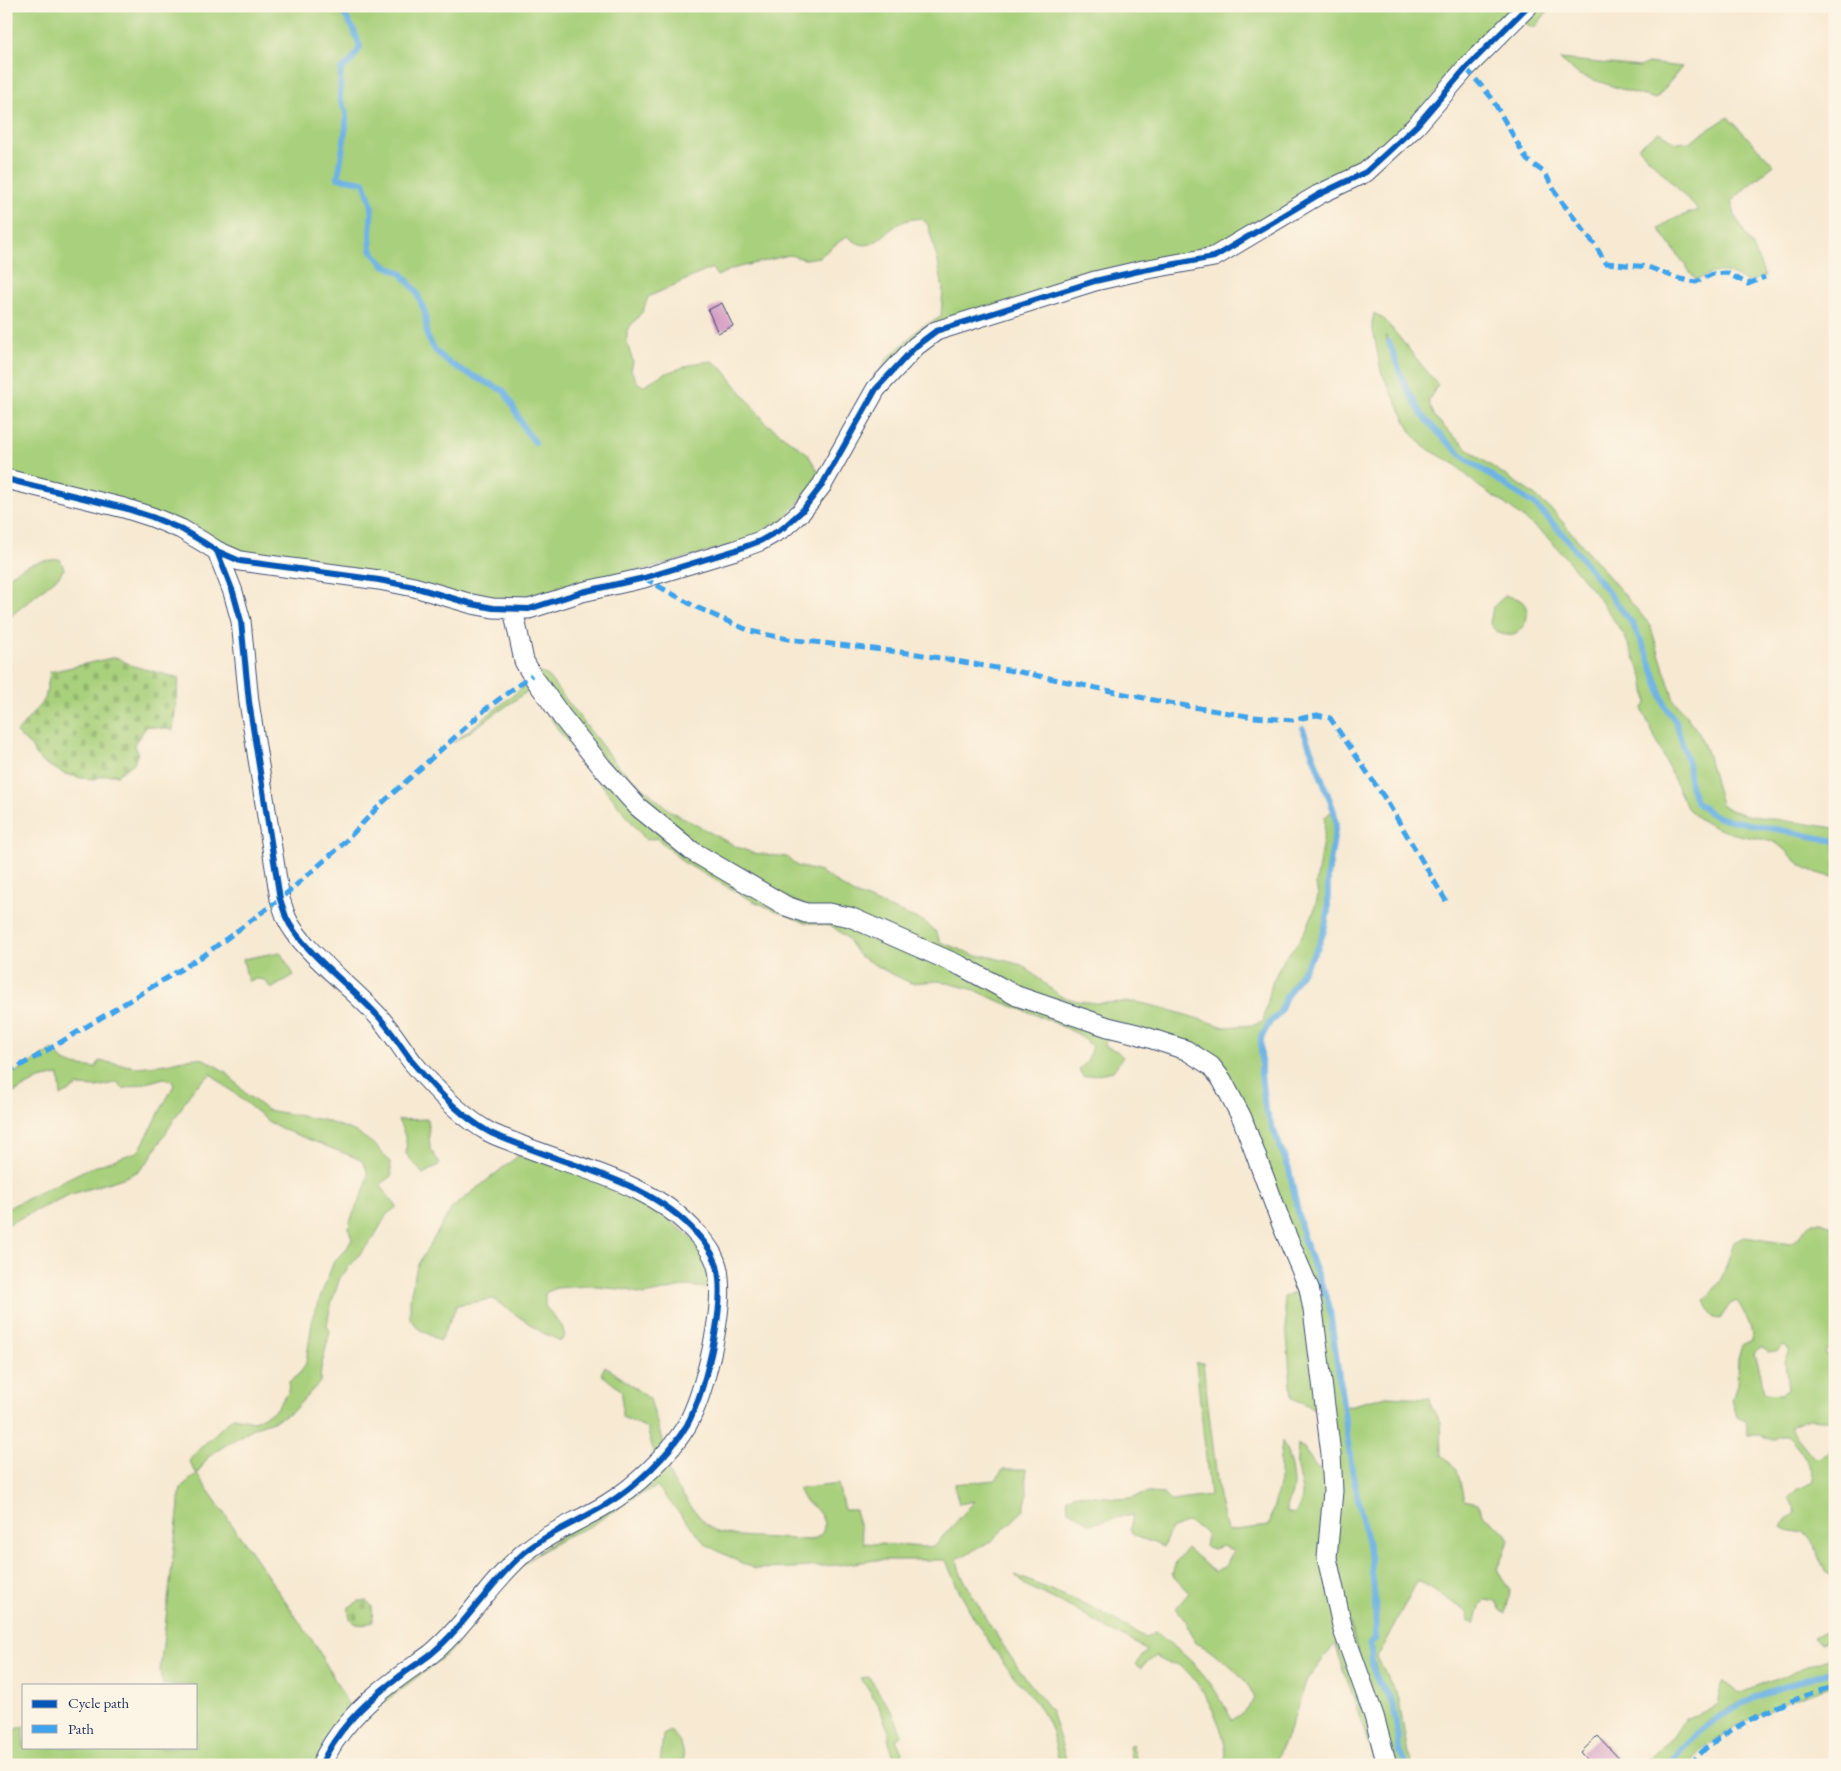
<svg xmlns="http://www.w3.org/2000/svg" width="1841" height="1771" font-family="'EB Garamond',serif">
	<defs>
		<pattern id="cemetery-stones" width="16" height="16" patternUnits="userSpaceOnUse" patternTransform="scale(1.25)"><rect width="16" height="16" fill="#a9d07b"/><path d="M2 7V4a2 2 0 0 1 4 0v3zM10 15v-3a2 2 0 0 1 4 0v3z" fill="#91b36d"/></pattern>
	</defs>
	<rect width="100%" height="100%" fill="#fcf5e5"/>
	<filter id="ink" filterUnits="userSpaceOnUse"><feTurbulence type="fractalNoise" baseFrequency=".02" numOctaves="2"/><feDisplacementMap in="SourceGraphic" scale="10" xChannelSelector="R" yChannelSelector="G"/><feConvolveMatrix kernelMatrix="1 2 1 2 8 2 1 2 1" color-interpolation-filters="sRGB"/></filter>
	<filter id="wash" filterUnits="userSpaceOnUse"><feTurbulence type="fractalNoise" baseFrequency=".0096" numOctaves="4" result="noise"/><feDisplacementMap in="SourceGraphic" scale="20" xChannelSelector="R" yChannelSelector="G"/><feGaussianBlur stdDeviation="1.12" result="paint"/><feColorMatrix in="noise" values="0 0 0 0 0 0 0 0 0 0 0 0 0 0 0 0 0 1.4 0 .05"/><feComposite in="paint" operator="in"/></filter>
	<g filter="url(#wash)">
		<rect width="100%" height="100%" fill="#f7e9d2"/>
		<path fill="#a9d07b" stroke="#62806c" fill-rule="evenodd" d="M 6,6 L 337,6 L 353,31 L 359,47 L 352,58 L 340,69 L 338,98 L 344,113 L 345,127 L 336,179 L 364,183 L 371,207 L 369,234 L 370,250 L 383,265 L 400,274 L 415,292 L 423,312 L 426,336 L 434,351 L 445,361 L 462,372 L 503,392 L 509,401 L 524,431 L 534,443 L 536,441 L 526,430 L 511,400 L 505,391 L 495,384 L 464,370 L 446,359 L 436,349 L 429,335 L 426,312 L 417,291 L 402,272 L 385,263 L 372,249 L 373,206 L 365,181 L 340,177 L 348,127 L 347,112 L 341,98 L 342,70 L 354,60 L 362,47 L 355,30 L 341,6 L 1521,6 L 1363,168 L 1212,252 L 953,320 L 872,386 L 887,359 L 920,328 L 941,317 L 943,289 L 938,262 L 928,225 L 921,218 C 916,219 909,219 905,221 C 880,231 874,259 847,236 L 819,257 L 805,259 L 789,255 L 732,269 L 717,276 L 712,268 L 648,297 L 643,311 L 627,330 L 627,343 L 633,362 L 631,370 L 637,382 L 643,386 L 663,374 L 696,363 L 712,361 L 721,367 L 767,424 L 807,453 L 821,476 L 780,524 L 734,545 L 514,604 L 242,556 L 6,474 Z
			M 1531,6 L 1552,6 L 1534,28 L 1519,20 Z
			M 1560,59 L 1640,67 L 1648,63 L 1682,67 L 1656,99 L 1630,92 L 1579,75 Z
			M 1728,117 L 1774,165 L 1748,186 L 1731,202 L 1736,218 L 1753,247 L 1765,276 L 1748,282 C 1724,270 1721,268 1696,280 L 1659,229 L 1673,219 L 1698,210 L 1638,147 L 1659,132 L 1676,143 L 1689,142 Z
			M 1374,313 L 1385,320 L 1438,385 L 1428,401 L 1435,417 L 1449,432 L 1478,457 L 1533,494 L 1554,512 L 1650,625 L 1674,700 L 1699,733 L 1707,753 L 1721,804 L 1730,810 L 1746,815 L 1835,828 L 1835,840 L 1721,817 L 1710,813 L 1698,802 L 1690,786 L 1690,763 L 1677,722 L 1666,705 L 1649,655 L 1633,622 L 1563,533 L 1536,505 L 1465,457 L 1423,414 L 1404,381 L 1397,360 L 1386,335 L 1387,343 L 1402,382 L 1421,415 L 1464,459 L 1534,506 L 1561,535 L 1631,624 L 1647,656 L 1664,706 L 1675,723 L 1687,763 L 1688,786 L 1696,803 L 1709,815 L 1720,819 L 1835,843 L 1835,877 C 1820,875 1804,869 1793,858 C 1786,852 1781,845 1772,841 C 1765,839 1756,839 1749,837 C 1725,833 1703,825 1687,808 L 1642,709 L 1647,703 L 1643,677 L 1624,635 L 1598,597 L 1561,552 L 1545,535 L 1501,501 L 1478,486 L 1455,464 L 1424,447 L 1411,432 L 1381,371 L 1372,324 Z
			M 60,559 L 64,569 L 59,576 L 6,620 L 6,580 C 23,564 37,561 60,559 Z
			M 1505,596 C 1509,597 1516,597 1520,600 C 1537,611 1521,641 1502,634 C 1497,633 1493,628 1490,624 L 1493,607 Z
			M 536,672 L 547,675 L 616,764 L 669,810 L 735,846 L 753,853 L 787,857 L 797,866 L 821,872 L 852,893 L 925,922 L 937,933 L 940,942 L 977,956 L 987,956 L 1022,965 L 1060,996 L 1078,1001 L 1095,1003 L 1136,1002 L 1163,1008 L 1225,1027 L 1254,1025 L 1263,1022 L 1272,983 L 1282,962 L 1298,942 L 1307,927 L 1314,911 L 1318,896 L 1316,884 L 1324,834 L 1325,817 L 1332,811 L 1334,824 L 1326,876 L 1326,912 L 1322,930 L 1317,946 L 1284,996 L 1277,1013 L 1268,1021 L 1259,1038 L 1259,1074 L 1263,1109 L 1287,1169 L 1302,1241 L 1327,1305 L 1350,1470 L 1369,1561 L 1374,1599 L 1374,1638 L 1368,1644 L 1371,1668 L 1376,1683 L 1386,1695 L 1392,1709 L 1398,1752 L 1403,1765 L 1393,1765 L 1363,1671 L 1332,1557 L 1318,1309 L 1227,1077 L 1109,1022 L 807,908 L 695,847 L 641,804 Z
			M 532,680 L 691,854 L 828,916 L 1115,1032 L 1103,1045 L 1117,1051 L 1123,1057 L 1113,1071 L 1083,1077 L 1079,1069 L 1087,1062 L 1092,1046 L 1078,1034 L 1042,1017 L 996,1000 L 975,990 L 939,981 L 911,983 L 888,972 L 859,956 L 846,937 L 832,926 L 804,922 L 753,901 L 683,862 L 657,838 L 646,840 L 562,735 L 531,689 L 453,743 Z
			M 280,952 L 294,975 L 271,989 L 265,980 L 256,979 L 248,981 L 243,959 Z
			M 53,1050 C 66,1067 77,1065 96,1068 L 99,1061 L 137,1067 L 166,1064 L 193,1058 L 204,1059 L 226,1072 L 246,1094 L 267,1110 L 323,1120 L 354,1131 L 365,1138 L 377,1147 L 390,1162 L 392,1175 L 380,1185 L 397,1207 L 387,1214 L 374,1237 L 340,1278 L 331,1304 L 327,1325 L 330,1331 L 321,1368 L 320,1382 L 293,1411 L 276,1420 L 255,1427 L 229,1443 L 209,1456 L 197,1474 L 316,1646 L 352,1711 L 314,1765 L 6,1765 L 6,1733 L 24,1726 L 24,1747 L 196,1747 L 196,1685 L 163,1685 L 160,1671 L 181,1487 L 197,1474 L 189,1462 L 193,1455 L 233,1417 L 254,1421 L 274,1411 L 288,1393 L 289,1382 L 300,1373 L 306,1363 L 313,1316 L 334,1261 L 346,1250 L 352,1239 C 351,1236 349,1231 349,1228 C 351,1206 382,1177 359,1159 L 287,1131 L 269,1122 L 211,1074 L 193,1089 L 149,1160 L 139,1171 L 123,1178 L 66,1196 L 6,1225 L 6,1209 L 85,1170 L 139,1151 L 174,1085 L 171,1080 L 164,1078 L 123,1089 L 118,1082 L 97,1087 L 78,1086 L 61,1096 L 59,1075 L 39,1079 L 6,1097 L 6,1078 Z
			M 428,1119 L 430,1148 L 440,1164 L 423,1174 L 406,1154 C 408,1141 404,1132 398,1120 Z
			M 523,1152 L 641,1198 L 698,1243 L 717,1289 L 687,1286 L 644,1295 L 628,1290 L 587,1286 L 556,1288 L 545,1293 L 545,1306 L 562,1326 L 565,1336 L 561,1341 L 543,1333 L 493,1299 L 457,1305 L 440,1341 L 419,1329 L 410,1318 L 410,1297 L 417,1266 L 452,1208 Z
			M 1813,1222 L 1821,1222 L 1835,1227 L 1835,1343 L 1828,1347 L 1825,1354 L 1835,1361 L 1835,1421 L 1809,1419 L 1789,1427 L 1814,1458 C 1822,1458 1827,1453 1835,1451 L 1835,1575 L 1832,1576 L 1825,1572 L 1818,1553 L 1803,1532 L 1787,1529 L 1782,1526 L 1785,1521 L 1796,1513 L 1794,1507 L 1788,1499 L 1796,1490 L 1814,1482 C 1814,1468 1798,1445 1788,1436 L 1780,1436 L 1774,1440 L 1759,1435 L 1748,1435 L 1746,1421 L 1737,1417 L 1732,1400 L 1737,1385 L 1738,1359 L 1742,1345 L 1752,1340 C 1753,1327 1744,1312 1737,1301 L 1730,1304 L 1720,1319 L 1714,1318 L 1704,1300 C 1724,1283 1726,1265 1734,1242 L 1744,1237 L 1790,1244 C 1800,1239 1802,1229 1813,1222 ZM 1784,1345 L 1790,1350 L 1785,1362 L 1788,1390 L 1781,1394 L 1764,1393 L 1761,1375 L 1755,1353 L 1761,1347 L 1768,1352 L 1776,1351 Z
			M 1306,1289 L 1323,1412 L 1292,1398 L 1284,1297 Z
			M 1196,1363 L 1203,1363 L 1219,1497 L 1227,1531 L 1269,1526 L 1280,1481 L 1280,1458 L 1282,1441 C 1288,1451 1296,1481 1292,1493 C 1289,1502 1286,1502 1286,1512 L 1294,1514 C 1308,1498 1300,1487 1297,1468 C 1296,1460 1298,1451 1298,1444 L 1304,1449 L 1317,1468 L 1329,1476 L 1326,1526 L 1385,1765 L 1376,1765 L 1335,1644 L 1307,1680 L 1289,1731 L 1273,1765 L 1223,1765 C 1236,1745 1199,1676 1180,1666 C 1170,1660 1169,1668 1156,1656 L 1140,1668 L 1135,1664 L 1147,1651 L 1134,1642 L 1111,1631 L 1080,1612 L 1025,1585 L 1015,1575 L 1094,1608 L 1146,1638 L 1155,1633 C 1194,1659 1211,1679 1232,1720 L 1242,1714 L 1255,1699 C 1246,1675 1219,1654 1196,1643 L 1186,1621 L 1176,1608 L 1189,1593 L 1172,1575 L 1176,1562 L 1187,1548 L 1214,1572 L 1227,1565 L 1233,1550 L 1222,1546 L 1213,1549 L 1205,1546 L 1207,1535 L 1200,1529 L 1188,1522 L 1171,1529 L 1163,1547 C 1152,1541 1142,1540 1132,1534 L 1130,1529 L 1133,1514 L 1090,1524 L 1068,1509 L 1067,1498 L 1076,1494 L 1125,1499 L 1149,1493 L 1164,1494 L 1171,1501 L 1210,1496 Z
			M 605,1366 L 650,1399 L 664,1447 L 655,1457 L 647,1428 L 622,1417 L 622,1391 L 601,1374 Z
			M 1386,1396 L 1430,1398 L 1432,1409 L 1441,1422 L 1442,1456 L 1457,1469 L 1464,1500 L 1478,1503 L 1484,1516 L 1507,1533 L 1509,1540 L 1497,1569 L 1510,1591 L 1506,1613 L 1499,1609 L 1497,1602 L 1486,1600 L 1481,1604 L 1475,1624 L 1468,1621 L 1468,1614 L 1463,1609 L 1418,1580 L 1377,1657 L 1399,1700 L 1408,1754 L 1413,1765 L 1407,1765 L 1401,1751 L 1396,1708 L 1389,1693 L 1379,1681 L 1371,1645 L 1378,1639 L 1376,1629 L 1377,1599 L 1373,1560 L 1353,1470 L 1345,1407 Z
			M 664,1461 L 673,1482 L 693,1509 L 706,1524 L 717,1532 L 737,1536 L 810,1540 C 829,1535 827,1520 814,1507 C 811,1505 807,1503 804,1500 C 802,1497 800,1492 798,1489 L 838,1484 L 844,1510 L 855,1510 L 864,1543 L 925,1547 L 934,1546 L 975,1501 L 959,1504 L 954,1484 L 996,1480 L 1003,1469 L 1026,1469 L 1027,1494 L 1024,1510 L 991,1541 L 957,1559 L 960,1572 L 986,1619 L 1018,1668 L 1051,1711 L 1068,1765 L 1060,1765 C 1056,1751 1054,1736 1049,1724 C 1040,1705 1025,1690 1012,1674 C 987,1641 960,1599 946,1560 L 876,1560 L 838,1565 L 793,1568 L 755,1569 L 733,1559 L 707,1545 L 657,1487 L 635,1497 L 591,1526 L 569,1535 L 531,1558 L 511,1575 L 451,1651 L 377,1708 L 353,1724 L 503,1578 Z
			M 1835,1628 L 1835,1638 L 1820,1643 L 1813,1638 Z
			M 1835,1656 L 1835,1669 L 1780,1687 L 1729,1707 L 1704,1724 L 1673,1755 L 1666,1765 L 1640,1765 L 1673,1737 L 1685,1718 L 1699,1716 L 1717,1704 L 1720,1691 L 1724,1682 L 1732,1687 L 1738,1694 Z
			M 1835,1672 L 1835,1685 C 1791,1698 1717,1728 1689,1765 L 1669,1765 C 1711,1708 1770,1691 1835,1672 Z
			M 869,1677 L 892,1712 L 902,1734 L 896,1739 L 907,1765 L 897,1765 L 889,1743 L 889,1732 L 879,1707 L 861,1678 Z
			M 670,1731 C 682,1741 684,1749 684,1765 L 660,1765 L 663,1735 Z
			M 1132,1744 L 1139,1765 L 1132,1765 L 1129,1746 Z"/>
		<path fill="url(#cemetery-stones)" stroke="#62806c" d="M 116,657 L 133,666 L 179,678 L 173,730 L 147,726 L 134,744 L 138,753 L 134,763 L 117,775 L 105,775 L 94,779 L 82,778 L 65,774 L 42,762 L 35,755 L 32,747 L 16,733 L 45,699 L 50,672 Z
			M 359,1601 L 367,1601 L 372,1606 L 373,1621 C 361,1629 346,1624 349,1607 Z"/>
		<g fill="none" stroke-linecap="round" stroke-linejoin="round">
			<path stroke="#6eb3e4" stroke-width="6" d="M 339,6 L 354,30 L 360,47 L 353,59 L 341,70 L 340,98 L 346,113 L 346,127 L 338,178 L 364,182 L 372,206 L 370,234 L 371,250 L 384,265 L 401,273 L 416,291 L 425,312 L 427,336 L 435,350 L 445,360 L 463,371 L 504,391 L 510,401 L 525,430 L 535,442
				M 1389,342 L 1403,381 L 1422,415 L 1444,439 L 1465,458 L 1535,505 L 1562,533 L 1632,623 L 1648,656 L 1665,706 L 1676,722 L 1688,763 L 1690,786 L 1697,803 L 1710,813 L 1720,818 L 1835,841
				M 1303,729 L 1334,811 L 1336,824 L 1328,876 L 1328,912 L 1324,931 L 1318,947 L 1286,997 L 1279,1014 L 1270,1022 L 1261,1038 L 1261,1074 L 1265,1108 L 1289,1169 L 1304,1241 L 1329,1304 L 1352,1470 L 1371,1561 L 1375,1599 L 1376,1638 L 1370,1645 L 1373,1668 L 1378,1682 L 1388,1694 L 1394,1708 L 1400,1752 L 1405,1765
				M 1668,1765 C 1709,1708 1770,1690 1835,1671"/>
		</g>
		<g id="blocks">
			<path fill="#d39ac3" d="M 722,303 L 733,326 L 718,333 L 708,310 Z
				M 1598,1736 L 1625,1765 L 1592,1765 L 1581,1752 Z"/>
		</g>
	</g>
	<g filter="url(#ink)">
		<use href="#blocks" fill-opacity="0" stroke="#3c4b6f" stroke-width="1"/>
		<g fill="none" stroke-linecap="round" stroke-linejoin="round">
			<defs>
				<path id="minor" d="M 6,479 L 124,508 L 152,517 L 181,529 L 203,542 L 217,551 L 240,561 L 379,580 L 414,587 L 472,604 L 493,608 L 529,609 L 582,592 L 644,578 L 736,550 L 760,541 L 783,528 L 802,511 L 822,485 L 876,389 L 916,346 L 936,331 L 1095,281 L 1143,270 L 1214,257 L 1318,195 L 1366,172 L 1417,125 L 1466,68 L 1528,6
					M 217,551 L 233,592 L 241,621 L 249,702 L 280,899 C 282,905 284,911 286,917 C 300,949 351,986 376,1014 C 391,1029 401,1048 414,1064 C 434,1088 462,1117 489,1132 C 498,1137 509,1140 518,1144 C 578,1169 652,1182 697,1234 C 709,1247 718,1260 719,1278 C 723,1315 705,1392 687,1425 C 670,1454 635,1487 607,1504 C 580,1521 549,1532 525,1552 C 489,1583 467,1624 431,1654 C 419,1663 406,1671 395,1680 C 365,1702 337,1730 321,1765
					M 513,609 L 524,661 L 532,675 L 562,717 L 602,767 L 638,807 L 692,851 L 786,906 L 806,913 L 829,913 L 850,917 L 961,966 L 1017,996 L 1108,1027 L 1137,1034 L 1186,1050 L 1211,1066 L 1222,1080 L 1242,1118 L 1282,1225 L 1309,1288 L 1313,1310 L 1331,1454 L 1333,1491 L 1327,1558 L 1343,1630 L 1374,1716 L 1387,1765"/>
			</defs>
			<use href="#minor" stroke="#3c4b6f" stroke-width="21"/>
			<use href="#minor" stroke="#fff" stroke-width="19"/>
			<path stroke="#3da3ed" stroke-width="5" stroke-dasharray="10 5" stroke-linecap="butt" d="M 1466,68 L 1491,97 L 1527,160 L 1545,173 L 1558,197 L 1595,245 L 1606,263 L 1648,267 L 1680,279 L 1696,282 L 1713,274 L 1727,273 L 1748,284 L 1765,277
				M 644,578 L 694,606 L 720,618 L 750,631 L 788,639 L 917,654 L 1025,673 L 1163,702 L 1253,717 L 1293,720 L 1317,715 L 1330,718 L 1386,800 L 1446,901
				M 6,1073 L 36,1057 L 203,956 L 280,899 L 340,847 L 380,805 L 487,708 L 532,675
				M 1690,1765 C 1718,1728 1791,1699 1835,1686"/>
			<defs>
				<path id="cycleway" d="M 6,479 L 124,508 L 152,517 L 181,529 L 203,542 L 217,551 L 240,561 L 379,580 L 414,587 L 472,604 L 493,608 L 529,609 L 582,592 L 644,578 L 736,550 L 760,541 L 783,528 L 802,511 L 822,485 L 876,389 L 916,346 L 936,331 L 1095,281 L 1143,270 L 1214,257 L 1318,195 L 1366,172 L 1417,125 L 1466,68 L 1528,6
					M 217,551 L 233,592 L 241,621 L 249,702 L 280,899 C 282,905 284,911 286,917 C 300,949 351,986 376,1014 C 391,1029 401,1048 414,1064 C 434,1088 462,1117 489,1132 C 498,1137 509,1140 518,1144 C 578,1169 652,1182 697,1234 C 709,1247 718,1260 719,1278 C 723,1315 705,1392 687,1425 C 670,1454 635,1487 607,1504 C 580,1521 549,1532 525,1552 C 489,1583 467,1624 431,1654 C 419,1663 406,1671 395,1680 C 365,1702 337,1730 321,1765"/>
			</defs>
			<use href="#cycleway" stroke="#fcf5e5" stroke-width="9"/>
			<use href="#cycleway" stroke="#0057b8" stroke-width="6"/>
		</g>
	</g>
	<rect width="1841" height="1771" fill="none" stroke="#fcf5e5" stroke-width="25"/>
	<rect x="22" y="1684" width="175" height="65" fill="#fcf5e5" stroke="#a2a6af"/>
	<rect x="32" y="1700" width="25" height="8" fill="#0057b8" stroke="#a2a6af"/>
	<text x="68" y="1708" font-size="15" fill="#1b2f5e">Cycle path</text>
	<rect x="32" y="1725" width="25" height="8" fill="#3da3ed" stroke="#a2a6af"/>
	<text x="68" y="1734" font-size="15" fill="#1b2f5e">Path</text>
</svg>
